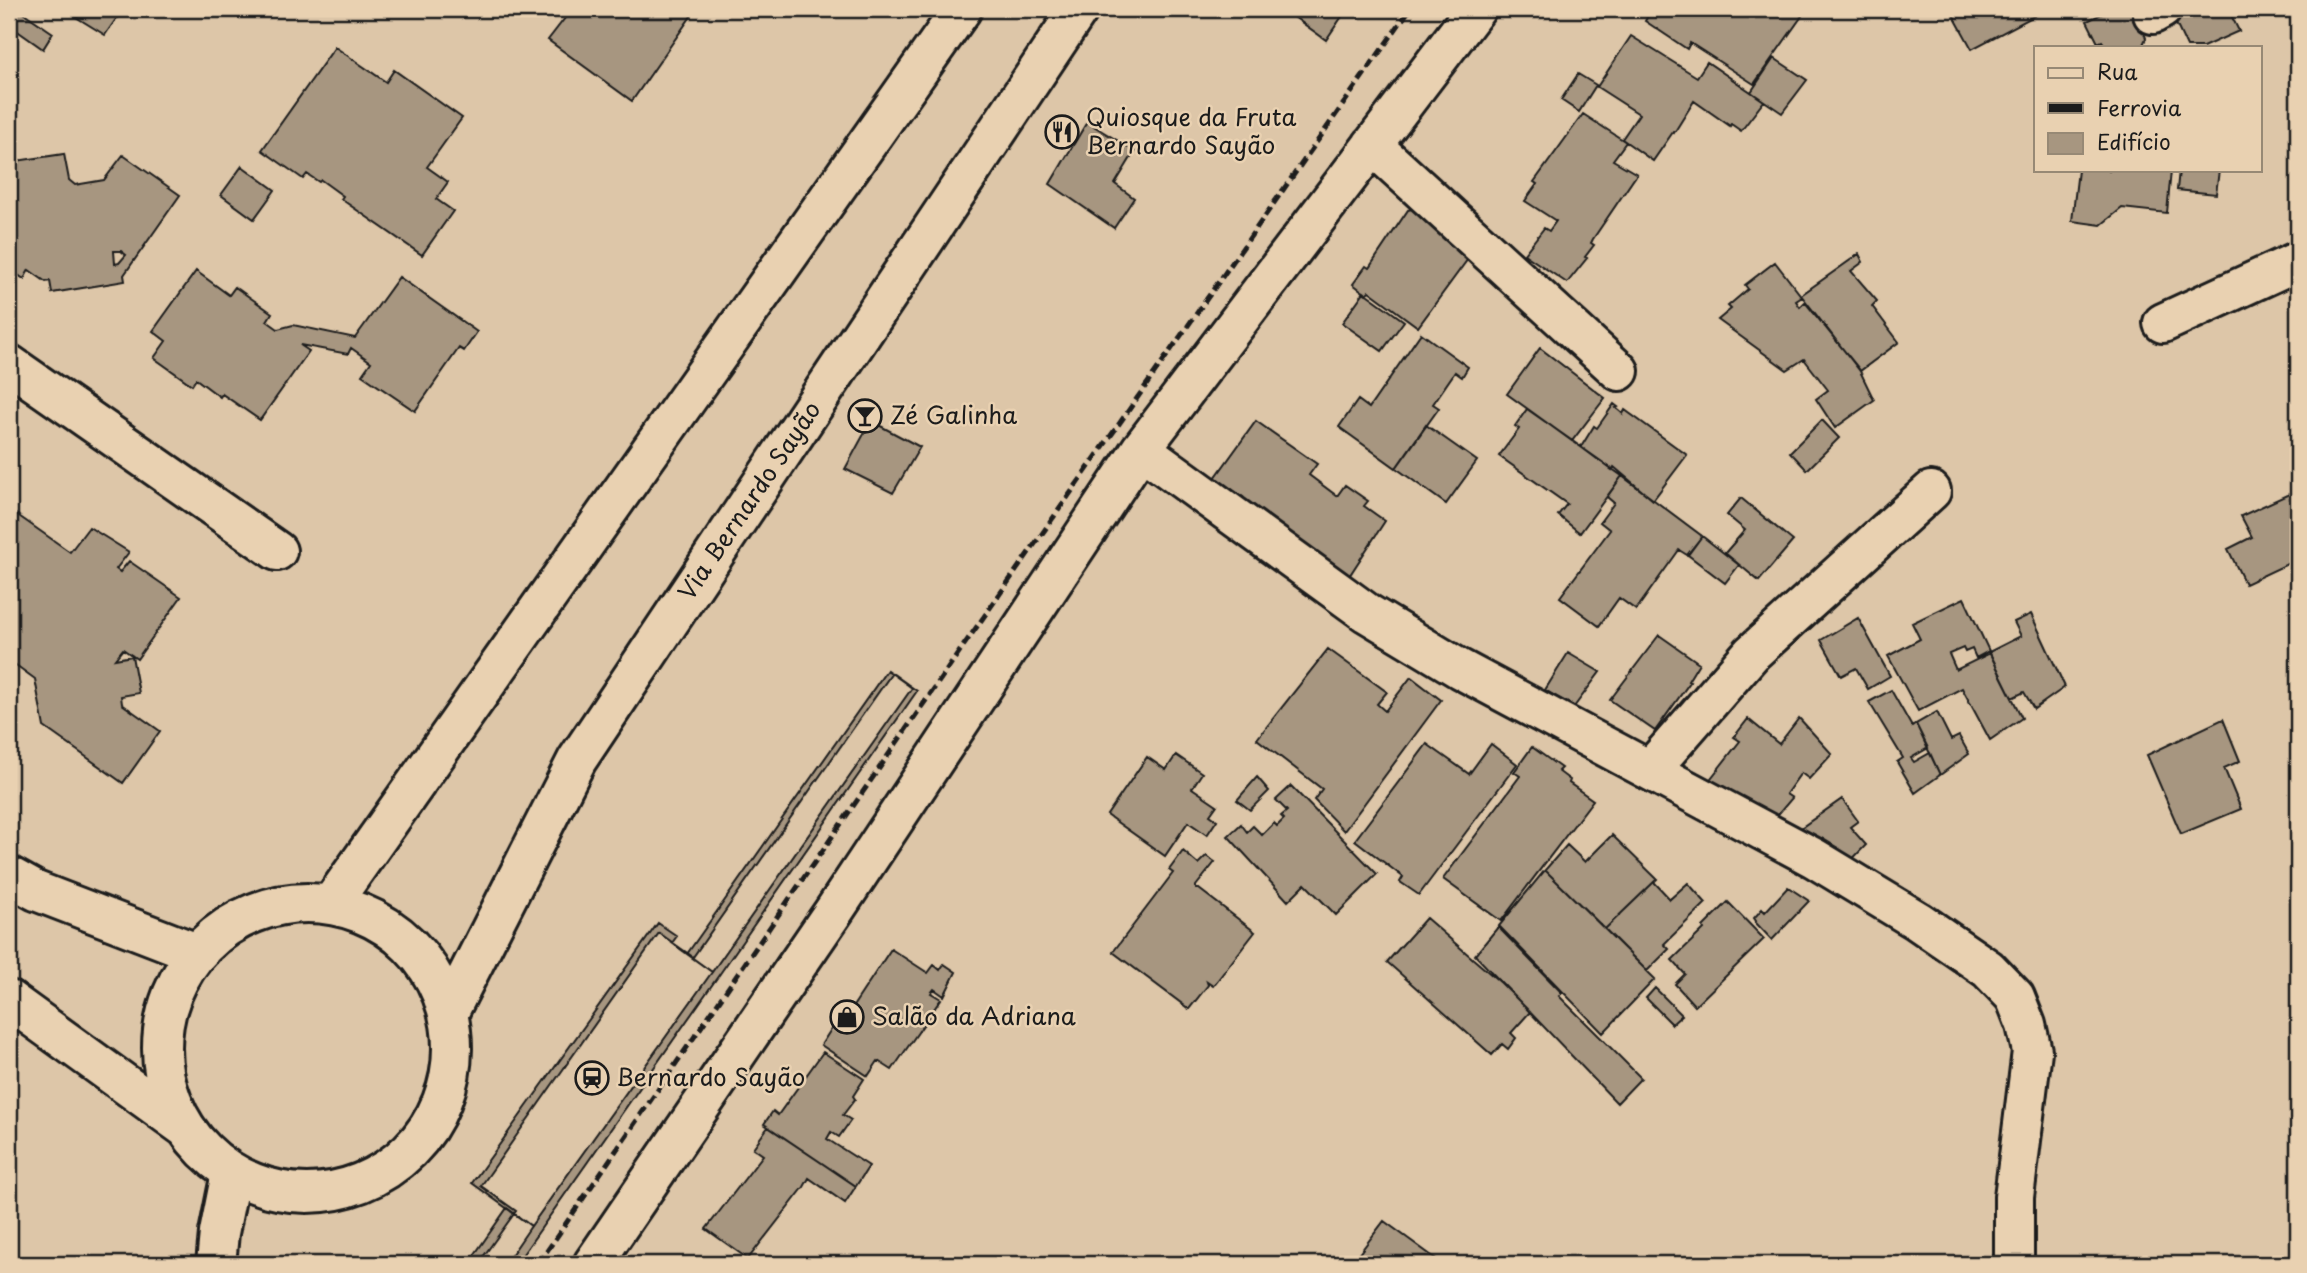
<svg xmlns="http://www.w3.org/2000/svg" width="2307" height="1273" font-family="'Playpen Sans',sans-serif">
	<rect width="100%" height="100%" fill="#ddc6a8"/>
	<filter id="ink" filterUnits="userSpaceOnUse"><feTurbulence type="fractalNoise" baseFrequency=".0143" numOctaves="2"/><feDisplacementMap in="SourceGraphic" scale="14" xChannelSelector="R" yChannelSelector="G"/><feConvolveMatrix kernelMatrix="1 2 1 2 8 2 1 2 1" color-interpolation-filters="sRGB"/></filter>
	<g filter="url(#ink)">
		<path fill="#a79680" stroke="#1c1c1c" stroke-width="2" fill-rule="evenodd" d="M 9,9 L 18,9 L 53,33 L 43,49 L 9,25 Z
			M 63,9 L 123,9 L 105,35 Z
			M 572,9 L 696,9 L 632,101 L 548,40 Z
			M 1283,9 L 1347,9 L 1326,40 Z
			M 1652,9 L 1792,9 L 1802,16 L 1754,84 L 1690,43 L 1687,49 L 1645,21 Z
			M 1950,9 L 2037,9 L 2040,13 L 1972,49 Z
			M 2112,9 L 2228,9 L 2239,31 L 2203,47 L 2187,47 L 2170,11 L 2141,25 L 2146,38 L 2142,47 L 2106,47 L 2102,41 L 2098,43 L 2087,21 Z
			M 1631,36 L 1697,77 L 1707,62 L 1764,101 L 1741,131 L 1731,124 L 1730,126 L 1694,101 L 1674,133 L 1673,132 L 1653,161 L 1622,139 L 1639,114 L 1597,87 Z
			M 335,47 L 386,82 L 394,70 L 462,118 L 427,167 L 448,182 L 436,199 L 453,211 L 422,255 L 341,199 L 343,196 L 321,180 L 319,182 L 307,174 L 303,179 L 262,150 Z
			M 1774,58 L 1807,80 L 1782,113 L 1751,92 Z
			M 1578,74 L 1596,85 L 1579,112 L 1561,100 Z
			M 1583,114 L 1626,142 L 1613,160 L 1637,174 L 1593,239 L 1591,243 L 1594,245 L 1585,257 L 1587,258 L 1567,283 L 1524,254 L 1544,228 L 1549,231 L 1556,221 L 1525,201 L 1537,184 L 1534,182 Z
			M 1087,122 L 1135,151 L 1115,184 L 1134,198 L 1114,228 L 1050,184 Z
			M 64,154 L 69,180 L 75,185 L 104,180 L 123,155 L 180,195 L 124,275 L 125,281 L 52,293 L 50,281 L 46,282 L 29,270 L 24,279 L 9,269 L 9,162 ZM 114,251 L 121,251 L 126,255 L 119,263 L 115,264 Z
			M 242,166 L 275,190 L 254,219 L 221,195 Z
			M 2078,170 L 2171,170 L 2167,213 L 2122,208 L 2101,225 L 2072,221 Z
			M 2179,170 L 2219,170 L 2216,194 L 2177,190 Z
			M 1412,209 L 1473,252 L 1418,327 L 1369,291 L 1366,294 L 1353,284 L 1366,266 L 1369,268 L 1408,210 Z
			M 1859,254 L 1863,262 L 1851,271 L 1877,301 L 1872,306 L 1899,342 L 1860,371 L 1801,295 Z
			M 1775,262 L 1802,297 L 1796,301 L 1800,307 L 1805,302 L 1859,369 L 1874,400 L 1835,428 L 1816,399 L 1828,390 L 1804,359 L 1787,370 L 1718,320 L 1731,309 L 1728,306 L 1748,289 L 1745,285 Z
			M 196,271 L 229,295 L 235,287 L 272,313 L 267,321 L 278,329 L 293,325 L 355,338 L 399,277 L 477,332 L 464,351 L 459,348 L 415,411 L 362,375 L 371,362 L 351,348 L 348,354 L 300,345 L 309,351 L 260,420 L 222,394 L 220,397 L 196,379 L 192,385 L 154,358 L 166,341 L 153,331 Z
			M 1364,292 L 1404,321 L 1382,351 L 1342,323 Z
			M 1421,333 L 1468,367 L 1462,377 L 1455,372 L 1433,404 L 1439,408 L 1396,468 L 1339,427 L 1358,400 L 1369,408 Z
			M 1540,348 L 1605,398 L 1572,441 L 1507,394 Z
			M 1614,404 L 1618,407 L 1616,408 L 1623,414 L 1625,410 L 1687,455 L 1653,500 L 1614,467 L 1612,470 L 1581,447 L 1594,426 L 1597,428 Z
			M 1527,409 L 1622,476 L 1580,533 L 1558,515 L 1567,504 L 1499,456 L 1519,429 L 1515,426 Z
			M 1822,420 L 1839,438 L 1807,470 L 1790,452 Z
			M 871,421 L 920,447 L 893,493 L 845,469 Z
			M 1256,421 L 1317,464 L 1309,475 L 1337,496 L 1345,485 L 1368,501 L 1364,506 L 1385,521 L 1344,584 L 1237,506 L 1243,497 L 1215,478 Z
			M 1426,425 L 1477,461 L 1446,504 L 1396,468 Z
			M 1622,476 L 1702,536 L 1687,555 L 1679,550 L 1636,610 L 1619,598 L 1599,626 L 1560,597 L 1610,530 L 1600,522 L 1614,503 L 1607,497 Z
			M 2298,490 L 2298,559 L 2245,584 L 2228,549 L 2252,537 L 2241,516 Z
			M 1741,498 L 1793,541 L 1759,581 L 1725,553 L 1745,530 L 1727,515 Z
			M 16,514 L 70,552 L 89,527 L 129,552 L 116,569 L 120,572 L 129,561 L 181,597 L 137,659 L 123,649 L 115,659 L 132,656 L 139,693 L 121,696 L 122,704 L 160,731 L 123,783 L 44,727 L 35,679 L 9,660 L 9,525 Z
			M 1702,536 L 1739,565 L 1725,583 L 1688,555 Z
			M 1964,598 L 1989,651 L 1976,658 L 1972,649 L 1965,652 L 1963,648 L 1949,654 L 1956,670 L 1990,653 L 2022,718 L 1990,740 L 1962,688 L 1918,711 L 1888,656 L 1920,639 L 1912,623 Z
			M 2031,614 L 2065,687 L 2034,709 L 2024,692 L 2012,698 L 1989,652 L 2021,636 L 2014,622 Z
			M 1858,618 L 1890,676 L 1868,689 L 1856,668 L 1841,676 L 1821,640 Z
			M 1659,635 L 1699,663 L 1688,681 L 1690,682 L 1655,731 L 1610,700 Z
			M 1328,649 L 1387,692 L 1377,704 L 1385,711 L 1411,677 L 1441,700 L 1344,831 L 1314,800 L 1322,789 L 1257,739 Z
			M 1568,653 L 1600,672 L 1574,707 L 1545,690 Z
			M 887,670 L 912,688 L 712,972 L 687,954 Z
			M 892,673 L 917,691 L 719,975 L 516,1264 L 478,1264 L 516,1211 L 481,1186 L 519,1132 L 659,933 L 693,957 Z
			M 1891,690 L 1912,727 L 1916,724 L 1928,748 L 1911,758 L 1914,762 L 1930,753 L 1940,775 L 1915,793 L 1897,762 L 1903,758 L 1869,702 Z
			M 1937,712 L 1951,740 L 1959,736 L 1969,754 L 1940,775 L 1916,724 Z
			M 1799,718 L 1832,754 L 1809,779 L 1801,773 L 1786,794 L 1792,798 L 1768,826 L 1708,782 L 1740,741 L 1734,737 L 1748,719 L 1779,744 Z
			M 2223,719 L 2240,761 L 2224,768 L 2241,809 L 2181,834 L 2147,755 Z
			M 1427,744 L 1469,774 L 1491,744 L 1517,764 L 1419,895 L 1400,882 L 1403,877 L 1355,840 Z
			M 1532,747 L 1561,768 L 1558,771 L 1570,780 L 1569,783 L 1593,800 L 1501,921 L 1443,879 L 1520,776 L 1514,772 Z
			M 1176,755 L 1202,773 L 1192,788 L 1217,805 L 1210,815 L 1217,820 L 1207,835 L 1188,822 L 1165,856 L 1107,815 L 1147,757 L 1166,770 Z
			M 1257,777 L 1269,791 L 1250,810 L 1237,800 Z
			M 1291,786 L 1377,874 L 1336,915 L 1305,884 L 1288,901 L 1228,836 L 1241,824 L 1247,832 L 1253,826 L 1262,835 L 1274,823 L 1277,826 L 1284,819 L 1281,816 L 1287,811 L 1276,800 Z
			M 1842,799 L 1858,821 L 1850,827 L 1866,845 L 1840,872 L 1798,830 Z
			M 1612,835 L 1657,879 L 1605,929 L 1545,870 L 1567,845 L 1585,862 Z
			M 1183,851 L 1198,864 L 1206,856 L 1215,862 L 1196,886 L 1196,889 L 1199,889 L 1255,932 L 1213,986 L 1207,982 L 1208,985 L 1189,1009 L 1113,952 L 1173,873 L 1169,870 Z
			M 1545,870 L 1655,979 L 1603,1033 L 1499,926 Z
			M 1654,882 L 1670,899 L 1688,883 L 1706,903 L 1664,944 L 1669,949 L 1647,971 L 1605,929 Z
			M 1788,887 L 1809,901 L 1772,940 L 1755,922 L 1756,921 L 1754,918 L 1762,909 L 1765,912 Z
			M 1728,902 L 1764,939 L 1695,1006 L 1675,984 L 1685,974 L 1672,960 L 1704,929 L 1703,927 Z
			M 1426,918 L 1501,983 L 1530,1012 L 1511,1033 L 1516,1038 L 1508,1049 L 1502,1044 L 1492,1055 L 1387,962 Z
			M 658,923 L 677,936 L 672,943 L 712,972 L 531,1226 L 472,1183 Z
			M 1498,927 L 1562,993 L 1559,996 L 1641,1078 L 1617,1103 L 1475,955 Z
			M 891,949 L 928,973 L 934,965 L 940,970 L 944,964 L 956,972 L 944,996 L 934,989 L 931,993 L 941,999 L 892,1070 L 878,1061 L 868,1076 L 821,1045 L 839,1017 L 844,1020 Z
			M 1655,988 L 1682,1015 L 1672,1024 L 1646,998 Z
			M 823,1052 L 864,1079 L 853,1096 L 855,1099 L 843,1115 L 851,1120 L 839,1137 L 831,1132 L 827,1139 L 869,1166 L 856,1186 L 764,1124 L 773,1111 L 778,1115 Z
			M 768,1127 L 856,1186 L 845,1203 L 809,1178 L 804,1187 L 748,1259 L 706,1229 L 763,1155 L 753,1148 Z
			M 507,1208 L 531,1226 L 505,1264 L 468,1264 Z
			M 1384,1221 L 1443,1264 L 1362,1264 L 1355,1259 Z"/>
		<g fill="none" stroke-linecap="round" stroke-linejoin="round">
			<defs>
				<path id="minor" d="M 2153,14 L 2162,9
					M 1372,145 L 1619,371
					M 2163,323 L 2298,261
					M 9,364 L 277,551
					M 1141,449 L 1367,613 L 1460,669 L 1814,858 L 1918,921 L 1988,969 L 2015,997 L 2026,1025 L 2032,1051 L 2014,1197 L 2014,1264
					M 1650,770 L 1752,653 L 1931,491
					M 216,1264 L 219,1233 L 231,1173
					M 593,1264 L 836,908 L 1141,449 L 1476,9"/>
				<path id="major" d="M 9,876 L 36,891 L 194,952
					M 333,901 L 962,9
					M162 1048a145 145 0 1 1 290 0a145 145 0 1 1-290 0Z
					M 9,1000 L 183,1126
					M 450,1010 L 577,760 L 1079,9"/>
			</defs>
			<use href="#minor" stroke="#1c1c1c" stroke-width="44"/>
			<use href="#major" stroke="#1c1c1c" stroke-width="44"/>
			<use href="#minor" stroke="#e9d1b1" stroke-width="38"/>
			<use href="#major" stroke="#e9d1b1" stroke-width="38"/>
			<path stroke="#1c1c1c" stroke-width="5" stroke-dasharray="10 5" stroke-linecap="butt" d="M 538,1264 L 964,645 L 1410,9"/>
		</g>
	</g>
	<defs>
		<symbol id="restaurant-ring" viewBox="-11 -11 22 22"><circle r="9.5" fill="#e9d1b1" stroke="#1c1c1c" stroke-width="1.5"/><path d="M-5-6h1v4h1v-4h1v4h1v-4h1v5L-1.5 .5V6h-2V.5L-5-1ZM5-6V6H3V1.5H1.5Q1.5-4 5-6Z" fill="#1c1c1c"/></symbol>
		<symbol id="bar-ring" viewBox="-11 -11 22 22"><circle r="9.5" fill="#e9d1b1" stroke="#1c1c1c" stroke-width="1.5"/><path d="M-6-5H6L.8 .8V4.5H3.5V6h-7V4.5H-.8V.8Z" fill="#1c1c1c"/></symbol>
		<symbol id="shop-ring" viewBox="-11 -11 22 22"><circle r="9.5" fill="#e9d1b1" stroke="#1c1c1c" stroke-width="1.5"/><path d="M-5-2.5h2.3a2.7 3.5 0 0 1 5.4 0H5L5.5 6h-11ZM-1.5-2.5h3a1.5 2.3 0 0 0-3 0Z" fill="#1c1c1c"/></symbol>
		<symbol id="station-ring" viewBox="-11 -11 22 22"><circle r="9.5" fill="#e9d1b1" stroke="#1c1c1c" stroke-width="1.5"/><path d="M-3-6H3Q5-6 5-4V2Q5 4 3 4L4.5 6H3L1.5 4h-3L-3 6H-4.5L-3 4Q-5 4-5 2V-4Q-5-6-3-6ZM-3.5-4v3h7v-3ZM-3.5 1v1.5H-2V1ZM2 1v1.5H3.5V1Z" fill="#1c1c1c"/></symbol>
	</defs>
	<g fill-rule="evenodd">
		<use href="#restaurant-ring" x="1043" y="113" width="38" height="38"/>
		<use href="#bar-ring" x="846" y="397" width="38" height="38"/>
		<use href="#shop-ring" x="828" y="998" width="38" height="38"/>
		<use href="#station-ring" x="573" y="1059" width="38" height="38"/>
	</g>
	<g text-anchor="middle" stroke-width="5" stroke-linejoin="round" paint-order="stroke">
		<g font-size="24" fill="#1c1c1c" stroke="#e9d1b1" text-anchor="start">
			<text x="1086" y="126">Quiosque da Fruta<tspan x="1086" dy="28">Bernardo Sayão</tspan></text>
			<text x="890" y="424">Zé Galinha</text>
			<text x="872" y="1025">Salão da Adriana</text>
			<text x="616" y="1086">Bernardo Sayão</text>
		</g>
		<g font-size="24" fill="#1c1c1c" stroke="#e9d1b1">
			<text transform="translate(750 501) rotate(-56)" y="8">Via Bernardo Sayão</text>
		</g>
	</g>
	<rect width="2307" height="1273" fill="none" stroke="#e9d1b1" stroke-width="35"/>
	<rect x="18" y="18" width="2272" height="1238" fill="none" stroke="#1c1c1c" stroke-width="2.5" filter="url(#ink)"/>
	<rect x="2034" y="46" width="228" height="126" fill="#e9d1b1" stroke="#978975" stroke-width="2"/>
	<rect x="2048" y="68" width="35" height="10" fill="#e9d1b1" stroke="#978975" stroke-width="2"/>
	<text x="2097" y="80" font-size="21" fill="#1c1c1c">Rua</text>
	<rect x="2048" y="103" width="35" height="10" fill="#1c1c1c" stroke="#978975" stroke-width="2"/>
	<text x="2097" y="116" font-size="21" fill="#1c1c1c">Ferrovia</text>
	<rect x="2048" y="133" width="35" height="21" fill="#a79680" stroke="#978975" stroke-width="2"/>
	<text x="2097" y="150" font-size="21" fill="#1c1c1c">Edifício</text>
</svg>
